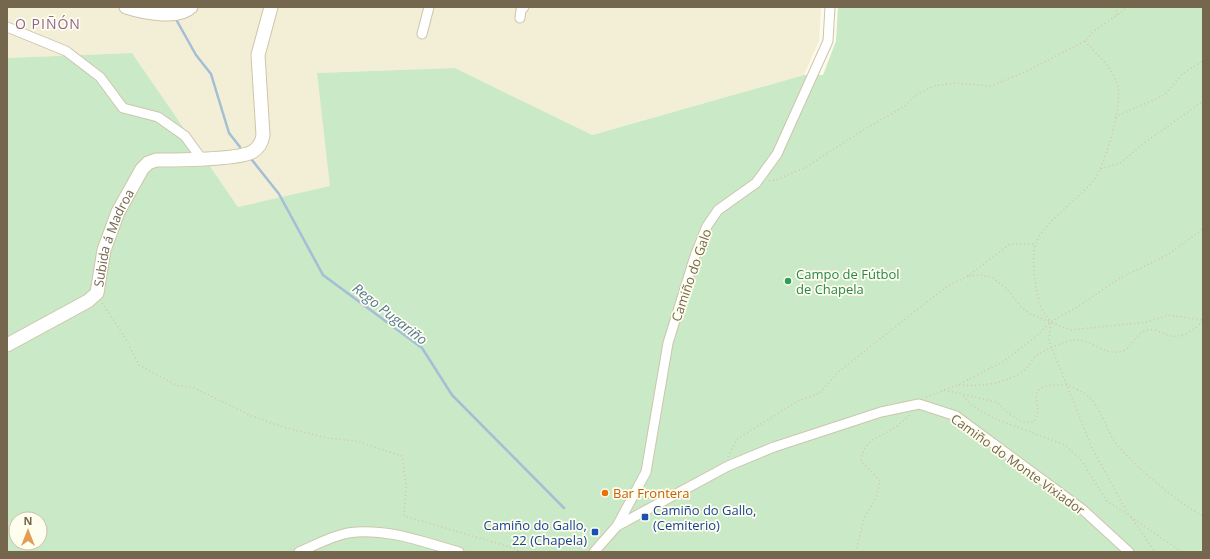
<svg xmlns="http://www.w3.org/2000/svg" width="1210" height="559" font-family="'Open Sans',sans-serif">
	<rect width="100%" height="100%" fill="#fcfae8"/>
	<path fill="#f3eed6" d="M 7,7 L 821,7 L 819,41 L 804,75 L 591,135 L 455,68 L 317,73 L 331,186 L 238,207 L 132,53 L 7,58 Z"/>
	<path fill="#cae9c6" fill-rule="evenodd" d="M 838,7 L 1203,7 L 1203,552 L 7,552 L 7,58 L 132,53 L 238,207 L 330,186 L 317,73 L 455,68 L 592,135 L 804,75 L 823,75 L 836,41 ZM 16,519 L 40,519 L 40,543 L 16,543 Z"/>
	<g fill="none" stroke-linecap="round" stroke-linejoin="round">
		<path stroke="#a3bfd6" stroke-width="2.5" d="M 177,21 L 196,55 L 211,74 L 229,133 L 240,147
			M 252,160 L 279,194 L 323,275 L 422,348 L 452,395 L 564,508"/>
		<defs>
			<path id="street" d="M 520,18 L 521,10 L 524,7
				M 7,27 L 66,51 L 100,77 L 123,108 L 158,117 L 185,136 L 201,158
				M 422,34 L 429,7
				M 617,526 L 646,472 L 668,343 L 695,256 L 707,226 L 718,210 L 756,183 L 777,154 L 828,41 L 830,7
				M 299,552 C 314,546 331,536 348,533 C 385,527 423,542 459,552
				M 594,552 L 617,526 L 728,466 L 774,447 L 881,412 L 919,404 L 956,416 L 1082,509 L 1129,552"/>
			<g id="secondary">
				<path d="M 126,7 C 142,12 178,20 191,7"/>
				<path id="s1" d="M 7,345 L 88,301 L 97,293 L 104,250 L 118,212 L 142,169 L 148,163 L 156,160 C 176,160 237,160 252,152 C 259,148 262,142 263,135 L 258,55 L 271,7"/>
			</g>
		</defs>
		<use href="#street" stroke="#cdc5ae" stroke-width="11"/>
		<use href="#secondary" stroke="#cec5a9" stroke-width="15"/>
		<path stroke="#d5c6a3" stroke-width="1.5" stroke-dasharray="1 3" stroke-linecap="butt" d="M 1116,15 L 1117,7
			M 1085,41 C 1097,55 1115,69 1118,88 C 1122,106 1105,167 1093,181 C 1079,199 1043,223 1036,243 C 1030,258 1036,295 1042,309 C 1044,314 1049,318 1050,322 C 1051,328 1049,335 1049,341 L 1092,448 L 1126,510 L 1155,552
			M 1115,117 L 1165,95 L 1183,73 L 1203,61
			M 1101,169 L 1120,163 L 1143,144 L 1203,101
			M 769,181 L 776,180 L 806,167 L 863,130 L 905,106 L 917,94 L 934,86 L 955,83 L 991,86 L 1029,70 L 1085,41 L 1093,32 L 1128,7
			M 969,276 L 982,275 L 993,278 L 1007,289 L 1021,307 L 1030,314 L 1070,330 L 1148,322 L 1168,315 L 1203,320
			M 102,303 L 124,336 L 139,365 L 176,385 L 194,388 L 252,416 L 283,427 L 327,438 L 356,441 L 402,456 L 406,486 L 404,516 L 517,549 L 518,552
			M 959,385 C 979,387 1004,384 1022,372 C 1029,367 1032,358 1039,354 C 1044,350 1066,341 1072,340 C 1090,338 1102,354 1118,352 C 1132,351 1133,335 1145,331 C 1155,327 1162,334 1171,336 C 1184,338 1195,329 1203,321
			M 944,390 L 997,402 L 1007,412 L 1022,422 L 1034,422 L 1038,411 L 1036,394 C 1042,385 1048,385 1059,385 C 1066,384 1070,386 1076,389 C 1103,400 1102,427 1118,446 C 1137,468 1178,503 1203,516
			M 963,396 L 973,406 L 993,418 L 1065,445 L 1082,461 L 1107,501 L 1128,515
			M 926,397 L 958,385 L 1004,361 L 1038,335 L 1050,322 L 1076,308 L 1118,279 L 1167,255 L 1203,229
			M 728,457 L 737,439 L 798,401 L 820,393 L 838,372 L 946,287 L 968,276 L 1010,244 L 1035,244
			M 1131,517 L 1182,552
			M 7,527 L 12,528 L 16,533
			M 17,552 L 19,543
			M 856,552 L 864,518 L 876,498 L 880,481 L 861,461 L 864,449 L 871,441 L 896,427 L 910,415"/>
		<use href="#street" stroke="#fff" stroke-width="9"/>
		<use href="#secondary" stroke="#fff" stroke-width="13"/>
	</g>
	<circle fill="#2e9e5b" stroke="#fefdee" stroke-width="1.5" cx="788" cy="281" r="4"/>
	<circle fill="#e8710a" stroke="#fefdee" stroke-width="1.5" cx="605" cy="493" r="4"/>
	<g fill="#1a4fb4" stroke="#fefdee" stroke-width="1.5">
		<rect x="641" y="513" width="8" height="8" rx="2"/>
		<rect x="591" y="528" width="8" height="8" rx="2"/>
	</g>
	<g text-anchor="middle" stroke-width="3.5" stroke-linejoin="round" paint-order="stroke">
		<g font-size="13" fill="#75674d" stroke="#fefdee">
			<text dy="5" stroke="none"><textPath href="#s1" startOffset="162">Subida á Madroa</textPath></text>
			<text transform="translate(691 275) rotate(-71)" y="5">Camiño do Galo</text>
			<text transform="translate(1018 464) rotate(36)" y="5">Camiño do Monte Vixiador</text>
		</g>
		<g font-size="13" fill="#27864d" stroke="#fefdee" text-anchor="start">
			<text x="796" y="279">Campo de Fútbol<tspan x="796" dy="15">de Chapela</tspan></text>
		</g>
		<g font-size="13" fill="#c56008" stroke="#fefdee" text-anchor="start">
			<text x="613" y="498">Bar Frontera</text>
		</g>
		<g font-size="13" fill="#164399" stroke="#fefdee" text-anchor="start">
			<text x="653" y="515">Camiño do Gallo,<tspan x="653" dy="15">(Cemiterio)</tspan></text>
			<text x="587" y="530" text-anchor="end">Camiño do Gallo,<tspan x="587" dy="15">22 (Chapela)</tspan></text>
		</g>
		<g font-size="14" letter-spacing="1" fill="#8f6591" stroke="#fefdee">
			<text x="48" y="29">O PIÑÓN</text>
		</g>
		<g font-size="14" font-style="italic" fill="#51789c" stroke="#fefdee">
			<text transform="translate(390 314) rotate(38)" y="5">Rego Pugariño</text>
		</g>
	</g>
	<rect width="1210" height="559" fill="none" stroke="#75674d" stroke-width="16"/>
	<g transform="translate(28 531)"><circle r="19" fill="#fefdee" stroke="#c7c1ae"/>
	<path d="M0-3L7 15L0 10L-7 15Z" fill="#e09d53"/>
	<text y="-6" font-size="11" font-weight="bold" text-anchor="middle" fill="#75674d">N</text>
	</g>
</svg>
